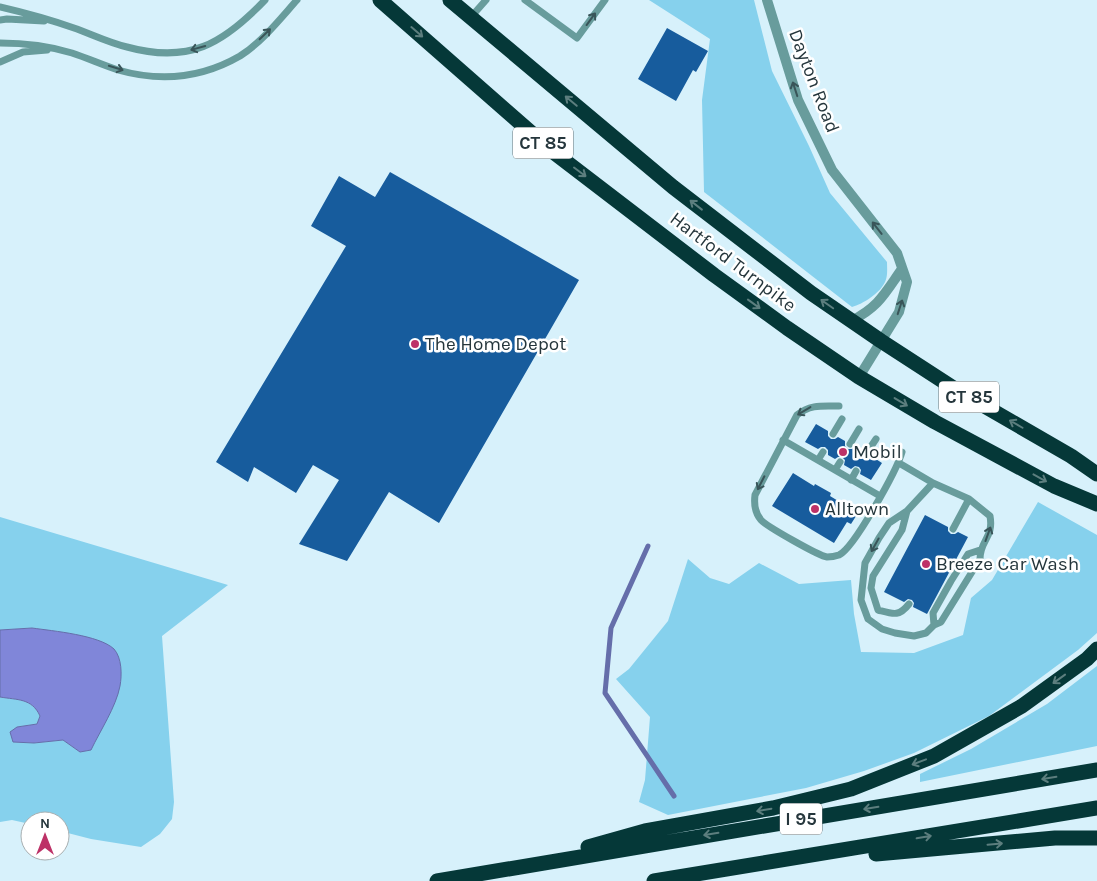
<svg xmlns="http://www.w3.org/2000/svg" width="1097" height="881" viewBox="0 0 1097 881" font-family="Karla,sans-serif">
<style>
.green{fill:#86d1ed}
.water{fill:#8086d9;stroke:#656eaa}
.lines{fill:none;stroke-linecap:round;stroke-linejoin:round}
.stream{stroke:#656eaa;stroke-width:5}
.building{fill:#175c9d}
.lane{stroke:#689c9c;stroke-width:7}
.street{stroke:#689c9c;stroke-width:10}
.highway{stroke:#053838;stroke-width:15}
.oneway{stroke:#395559}
.oneway2{stroke:#5c7e7e}
.poi-dot{fill:#bd3167;stroke:#fff;stroke-width:2}
.labels{text-anchor:middle;dominant-baseline:central;stroke-width:5;stroke-linejoin:round;paint-order:stroke}
.shield{fill:#fff;stroke:#667276;stroke-width:1}
.shield-label{font-size:18px;font-weight:bold;fill:#25363c}
.street-label{font-size:19px;fill:#25363c;stroke:#fff}
.poi-label{font-size:19px;fill:#25363c;stroke:#fff;text-anchor:start}
</style>
<rect width="100%" height="100%" fill="#d7f1fb"/>
<path class="green" d="M649 0H754L772 71 809 146 830 193 887 262C887 268 888 276 885 282 880 293 863 304 852 307L704 192 702 100 710 39Z
M1038 502 1097 535V633L1078 650 989 716 914 753 864 771 806 788 668 815 639 802 645 780 650 717 616 679 629 669 668 621 688 559 710 578 729 584 759 563 799 584 851 580 854 614 861 652 914 653 963 635 971 598 992 580Z
M0 517 228 585 162 636 174 802 172 819 160 834 141 847 91 839 60 831V821H30V824L12 820 0 822V697C17 700 32 698 40 716L37 724 17 727 13 742 34 743 63 740 80 752 90 750C105 719 125 693 119 658L60 632 32 628 0 630Z
M1097 666V746L920 782V774L971 749 1047 704Z"/>
<path class="water" d="M32 628C53 631 99 635 114 649 122 658 122 675 120 686 116 707 100 731 91 750L80 752 63 740 34 743 13 742 10 732 17 727 37 724 40 716C32 698 17 700 0 697V630Z"/>
<g class="lines">
<path class="stream" d="M648 546 611 628 605 693 674 796"/>
</g>
<path class="building" d="M667 28 708 51 696 72 693 70 676 101 638 79Z
M390 172 579 280 439 523 389 492 347 561 299 544 339 480 313 465 296 493 254 467 248 482 216 462 346 246 311 226 339 176 375 197Z
M816 424 828 431V436L831 439H835L838 437 845 441V446L848 449H852L855 447 862 451 861 456 863 459H868L871 456 882 463 871 480 860 474 861 470 859 467 855 466 851 469 844 465 845 460 842 457H838L835 459 828 455V450L825 447H821L818 449 805 442Z
M793 473 814 486 815 484 831 493 830 496 858 513 851 524 847 522 834 543 772 506Z
M925 515 948 527V531L951 534H955L958 532 968 537 927 614 913 607 914 603 912 600 908 599 904 602 884 592Z"/>
<g class="lines">
<path class="lane" d="M525 0 577 38 605 0
M0 7C26 13 51 20 77 29 93 35 110 43 127 47 189 64 223 44 265 0
M471 17 486 0
M0 20 7 19 44 21
M0 43C24 43 49 46 72 53 87 58 103 65 118 70 160 82 202 78 240 56 262 42 280 19 297 0
M0 62 23 52 47 50
M839 406C823 406 810 404 797 415L755 495C754 503 755 513 761 520 766 526 819 556 827 557 830 557 836 556 839 555 854 548 897 470 902 452
M833 434 842 419
M783 440 880 496
M850 444 859 429
M866 454 876 439
M818 460 823 452
M899 463 933 483 969 499 990 516C994 538 980 540 980 559L941 622 934 625 926 633 914 636 895 633 882 629 868 619 861 600 865 563 879 538 889 523 907 511 933 483
M835 470 840 462
M851 480 856 471
M907 511 902 530 873 576 871 588 878 610C893 614 899 617 909 604
M953 529 969 499
M934 625 933 613 951 581 968 554 980 550"/>
<path class="street" d="M767 0 798 100 832 170 897 253 907 282 899 312 859 377
M851 321C879 307 885 293 902 269"/>
<path class="highway" d="M380 0 552 151 714 275 787 328 859 377 935 422 1054 486 1097 504
M450 0 673 187 811 293 881 341 955 389 1071 456 1097 474
M588 847 645 831 773 808 851 789 934 756 1022 706 1087 659 1097 649
M876 854 1055 838H1097
M437 881 1097 770
M654 881 1097 808"/>
</g>
<defs><path id="oneway-shaft" d="M-6 0H5M1.5-3L5.5 0L1.5 3" fill="none" stroke-width="1.6" stroke-linecap="round" stroke-linejoin="round" transform="scale(1.25)"/></defs>
<g class="oneway">
<use href="#oneway-shaft" transform="translate(591 19) rotate(-54)"/>
<use href="#oneway-shaft" transform="translate(265 34) rotate(-44)"/>
<use href="#oneway-shaft" transform="translate(198 48) rotate(165)"/>
<use href="#oneway-shaft" transform="translate(116 68) rotate(17)"/>
<use href="#oneway-shaft" transform="translate(795 89) rotate(-108)"/>
<use href="#oneway-shaft" transform="translate(877 228) rotate(-128)"/>
<use href="#oneway-shaft" transform="translate(900 307) rotate(-72)"/>
<use href="#oneway-shaft" transform="translate(804 411) rotate(149)"/>
<use href="#oneway-shaft" transform="translate(761 483) rotate(117)"/>
<use href="#oneway-shaft" transform="translate(988 534) rotate(-70)"/>
<use href="#oneway-shaft" transform="translate(875 545) rotate(119)"/>
</g>
<g class="oneway2">
<use href="#oneway-shaft" transform="translate(417 32) rotate(41)"/>
<use href="#oneway-shaft" transform="translate(571 101) rotate(-140)"/>
<use href="#oneway-shaft" transform="translate(580 172) rotate(37)"/>
<use href="#oneway-shaft" transform="translate(696 205) rotate(-142)"/>
<use href="#oneway-shaft" transform="translate(754 304) rotate(36)"/>
<use href="#oneway-shaft" transform="translate(827 304) rotate(-145)"/>
<use href="#oneway-shaft" transform="translate(901 402) rotate(31)"/>
<use href="#oneway-shaft" transform="translate(1016 424) rotate(-150)"/>
<use href="#oneway-shaft" transform="translate(1040 478) rotate(29)"/>
<use href="#oneway-shaft" transform="translate(1059 679) rotate(144)"/>
<use href="#oneway-shaft" transform="translate(919 762) rotate(159)"/>
<use href="#oneway-shaft" transform="translate(1049 778) rotate(171)"/>
<use href="#oneway-shaft" transform="translate(871 808) rotate(171)"/>
<use href="#oneway-shaft" transform="translate(764 810) rotate(170)"/>
<use href="#oneway-shaft" transform="translate(711 834) rotate(171)"/>
<use href="#oneway-shaft" transform="translate(924 837) rotate(-10)"/>
<use href="#oneway-shaft" transform="translate(995 844) rotate(-5)"/>
</g>
<g class="poi-dot">
<circle cx="415" cy="344" r="5"/>
<circle cx="843" cy="452" r="5"/>
<circle cx="815" cy="509" r="5"/>
<circle cx="926" cy="564" r="5"/>
</g>
<g class="labels">
<g class="shield">
<rect x="513" y="127.5" width="60" height="31" rx="4"/>
<rect x="939" y="381.5" width="60" height="31" rx="4"/>
<rect x="780" y="803.5" width="42" height="31" rx="4"/>
</g>
<g class="shield-label">
<text x="543" y="143">CT 85</text>
<text x="969" y="397">CT 85</text>
<text x="801" y="819">I 95</text>
</g>
<g class="street-label">
<text transform="translate(814 81) rotate(69)">Dayton Road</text>
<text transform="translate(733 262) rotate(37)">Hartford Turnpike</text>
</g>
<g class="poi-label">
<text x="425" y="344">The Home Depot</text>
<text x="853" y="452">Mobil</text>
<text x="825" y="509">Alltown</text>
<text x="936" y="564">Breeze Car Wash</text>
</g>
</g>
<g transform="translate(45 836)"><circle r="24" fill="#ffffff" stroke="#a8afb1"/>
<path d="M0-4L9 19L0 12L-9 19Z" fill="#bd3167"/>
<text y="-8" font-size="14" font-weight="bold" text-anchor="middle" fill="#25363c">N</text>
</g>
</svg>
